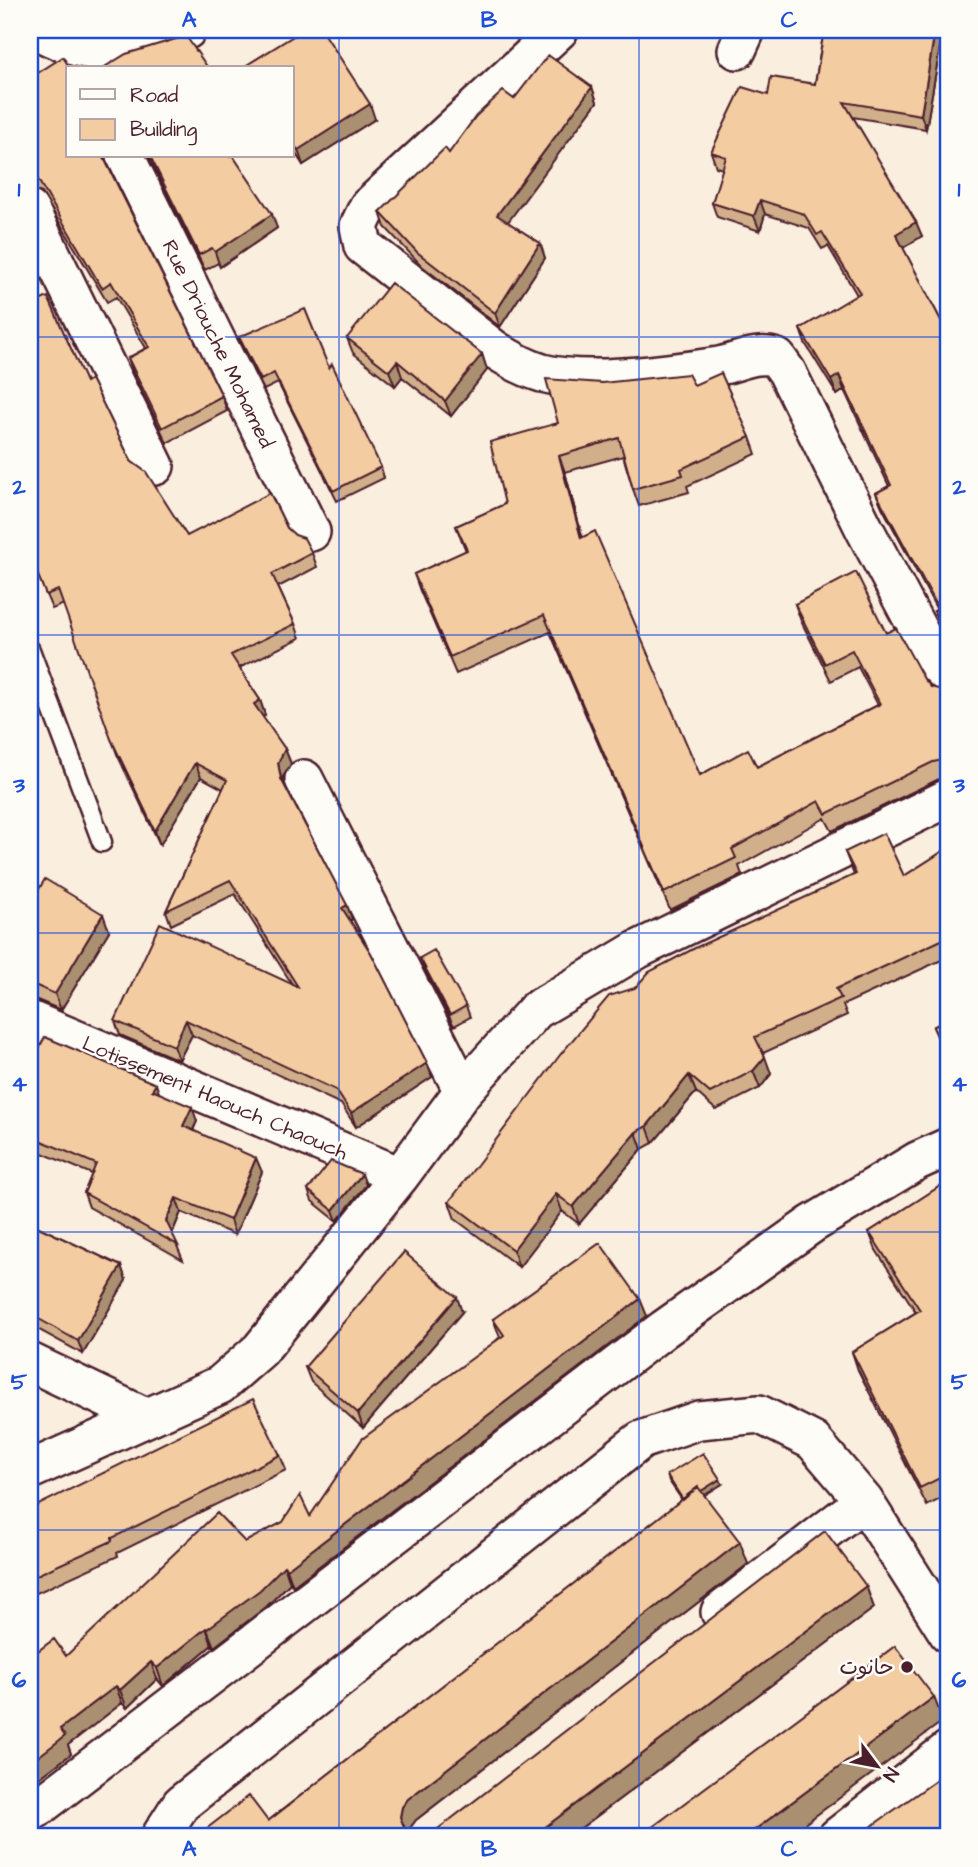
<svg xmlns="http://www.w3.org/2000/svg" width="978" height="1867" viewBox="0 0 978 1867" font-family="'Architects Daughter','Playpen Sans Arabic',sans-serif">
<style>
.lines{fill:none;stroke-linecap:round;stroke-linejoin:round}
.lane-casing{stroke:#4a1f2b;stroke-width:23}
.street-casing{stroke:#4a1f2b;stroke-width:42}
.lane{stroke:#fdfcf7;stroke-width:18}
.street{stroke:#fdfcf7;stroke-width:37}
.wall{fill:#d1af8b;stroke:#4a1f2b;stroke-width:2}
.shaded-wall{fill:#aa8f71;stroke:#4a1f2b;stroke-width:2}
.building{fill:#f3cca2;stroke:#4a1f2b;stroke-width:2}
.grid{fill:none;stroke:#1d4ed8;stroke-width:2;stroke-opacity:0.55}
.poi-dot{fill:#4a1f2b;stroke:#fdfcf7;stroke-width:2.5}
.labels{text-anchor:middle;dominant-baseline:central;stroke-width:5;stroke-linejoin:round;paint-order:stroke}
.street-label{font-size:21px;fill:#4a1f2b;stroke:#fdfcf7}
.poi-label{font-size:21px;fill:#4a1f2b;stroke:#fdfcf7;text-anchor:end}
.neatline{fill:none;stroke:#1d4ed8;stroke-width:2.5}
.grid-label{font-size:23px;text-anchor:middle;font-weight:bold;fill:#1d4ed8}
</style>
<rect width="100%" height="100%" fill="#faeede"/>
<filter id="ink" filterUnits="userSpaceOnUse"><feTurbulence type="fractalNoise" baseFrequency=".0143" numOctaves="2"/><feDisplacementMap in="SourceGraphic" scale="14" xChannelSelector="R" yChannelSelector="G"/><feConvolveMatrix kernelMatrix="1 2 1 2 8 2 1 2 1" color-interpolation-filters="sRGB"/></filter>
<g filter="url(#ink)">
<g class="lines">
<g class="lane-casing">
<path id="lane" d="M30 650 102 842"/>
</g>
<g class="street-casing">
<path id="street" d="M559 30 368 207 359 226 363 246 494 349C509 359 525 368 542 373 587 385 673 373 719 366 739 362 757 351 777 358L787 372 865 530 948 686
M42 33C103 64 126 50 187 30
M737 50 746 30
M125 156 311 532
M30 210 155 466
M304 779 463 1091
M30 1020 400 1176
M30 1362 145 1417
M30 1470 220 1385 260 1350 400 1176 463 1091 536 1010 637 950 948 798
M720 1612 864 1501
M30 1811 35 1810 664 1329 812 1224 917 1161 948 1147
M160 1837 181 1804 641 1440 699 1420 759 1414 813 1441 864 1501 948 1633
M837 1837 948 1750"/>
</g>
<use href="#lane" class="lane"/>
<use href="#street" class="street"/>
</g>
<path class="wall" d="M824 30H943L926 129 853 117 922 236 903 248 948 334V361H947L948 363V642L940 626 934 611 937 610 882 507 876 493 889 486 844 390 837 395 805 343 800 329 857 295 828 246 822 249 809 228 765 214 760 231 717 217 712 203 723 169 716 167 711 152 768 95 815 84Z
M292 68 375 119 303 165 292 148Z
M30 78 104 156 222 396 227 411 167 443 133 373 128 358 146 348 116 297 107 302 42 193 30 189Z
M592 87 597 102 507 222 540 243 545 258 500 327 422 266 385 227 380 212 514 99Z
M148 156H233L277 228 220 267 218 263 205 270Z
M30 305 86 382 131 461 187 536 287 528 312 553 317 567 278 587 295 624 300 638 239 668 260 700 265 715 262 717 285 749 291 764 283 777 285 787 352 919 350 921 432 1077 356 1127 341 1104 192 1035 179 1060 120 1035 115 1021 292 984 235 894 171 925 166 911 223 789 201 777 160 845 117 754 64 604 52 609 30 556Z
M239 337 329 368 381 467 384 478 337 501 278 383 264 390 243 348Z
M347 338 482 354 487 370 451 416 402 377 395 386 353 353Z
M602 383 694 385 750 437 756 454 687 486 689 492 639 506 633 489 623 456 565 472 582 537 700 775 757 767 878 705 858 667 831 681 801 621 795 604 886 633 924 679 948 702V777L939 779 832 831 825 818 739 866 742 875 670 910 550 632 456 674 420 591 414 574 466 551 456 526 505 504 558 423Z
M948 848V957L843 1005 847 1015 763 1053 771 1074 760 1088 716 1110 696 1092 653 1143 642 1149 579 1224 562 1211 519 1267 455 1219 449 1202 635 988 854 875 845 852 904 876Z
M30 904 109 931 61 1010 37 1000 30 996Z
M420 958 466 1006 470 1017 454 1026 424 968Z
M948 1019V1061L933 1027Z
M30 1064 159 1093 197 1121 193 1131 262 1172 235 1235 181 1212 172 1234 183 1260 89 1207 84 1193 92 1174 40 1152 30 1171Z
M948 1181V1495L927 1506 858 1370 852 1352 916 1312 876 1250 869 1232Z
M366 1185 337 1221 312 1201 308 1190Z
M30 1223 121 1266 126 1280 83 1354 30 1325Z
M462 1312 363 1428 311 1382 305 1367Z
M647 1316 293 1586 290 1583 266 1607 214 1647 212 1645 163 1686 157 1679 127 1708 122 1703 68 1745 71 1754 34 1782 30 1777V1657L66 1656 245 1542 310 1516 500 1337 493 1319Z
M280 1455 286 1470 117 1553 118 1556 30 1596V1509Z
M667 1475 722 1484 704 1495 748 1564 416 1820 410 1828 409 1832 414 1835 423 1836 434 1832 866 1586 874 1608 569 1837H198L268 1821 682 1500 669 1481Z"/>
<path class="shaded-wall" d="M935 30H943L926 129 921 115Z
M592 87 597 102 502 230 497 215Z
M370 104 375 119 303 165 298 150Z
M760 200 765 214 760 231 754 216Z
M272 214 277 228 220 267 215 252Z
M916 222 922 236 901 249 896 234Z
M540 243 545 258 500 327 495 313Z
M482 354 487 370 451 416 445 401Z
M397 361 402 377 395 386 389 371Z
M839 375 844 390 837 395 831 380Z
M559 456 565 472 587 555 581 538Z
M260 700 265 715 259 719 254 704Z
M285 749 291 764 283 777 286 793 281 779 278 763Z
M195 763 201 777 160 845 155 831Z
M347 905 352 919 347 922 342 908Z
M103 914 109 931 61 1010 55 994Z
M186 1020 192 1035 179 1060 174 1046Z
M765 1057 771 1074 760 1088 753 1071Z
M427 1063 432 1077 356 1127 351 1113Z
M689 1075 696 1092 653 1143 647 1126Z
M156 1084 161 1098 152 1090Z
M192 1107 197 1121 188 1141 183 1126Z
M636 1132 642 1149 579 1224 573 1207Z
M35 1138 40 1152 30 1171V1147Z
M256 1158 262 1172 235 1235 230 1220Z
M362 1174 366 1185 337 1221 333 1210Z
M556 1194 562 1211 519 1267 513 1250Z
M176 1198 181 1212 171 1236 166 1221Z
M121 1266 126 1280 83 1354 78 1341Z
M457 1297 462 1312 363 1428 358 1413Z
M640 1299 647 1316 293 1586 287 1569Z
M720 1479 722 1484 686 1507 684 1502Z
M740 1542 748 1564 416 1820 410 1828 408 1837 400 1817 402 1807 408 1799Z
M284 1566 290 1583 266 1607 214 1647 207 1629Z
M866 1586 874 1608 569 1837H532Z
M206 1628 212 1645 163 1686 157 1668Z
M151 1662 157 1679 127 1708 120 1690Z
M116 1686 122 1703 68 1745 71 1754 34 1782 30 1771V1763L60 1729Z
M934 1697 943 1721 787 1837H745Z"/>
<path class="building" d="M303 30H322L370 104 298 150 292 142V68H242Z
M824 30H935L921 115 844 102 916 222 896 234 948 334V343L941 347 948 363V637L934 611 939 609 876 493 891 485 839 375 831 380 800 329 860 293 822 232 817 235 804 214 760 200 754 216 712 203 726 157 711 152 742 87 768 95 771 77 815 84Z
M186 36 208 68H103L126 54Z
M548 55 592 87 497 215 540 243 495 313 417 252 380 212 445 148 449 153 476 116 503 91 514 99Z
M63 57 70 68H68V156H103L222 396 162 428 128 358 149 347 111 282 102 288 37 178 30 176V78Z
M150 156H233L272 214 215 252 212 248 199 255Z
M391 283 482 354 445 401 397 361 389 371 347 338Z
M48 297 86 382 91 379 131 461 146 472 187 536 270 493 287 528 295 535 304 538 312 553 272 574 295 624 231 655 260 700 254 704 285 749 278 763 281 779 347 905 342 908 371 953 427 1063 351 1113 336 1090 186 1020 174 1046 115 1021 160 923 298 987 230 880 166 911 227 780 195 763 155 831 111 739 58 590 46 595 30 555V305Z
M305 309 329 368 332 364 381 467 333 491 274 373 261 380 239 337Z
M721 373 750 437 681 469 683 475 633 489 619 438 559 456 581 538 595 531 700 775 748 749 757 767 880 704 852 650 825 664 795 604 856 572 886 633 896 628 924 679 931 687 942 690 948 702V762L943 760 933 762 826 814 819 801 732 849 736 858 664 893 544 615 450 657 414 574 467 550 456 526 505 504 490 442 558 423 546 379 602 383 688 374 694 385Z
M884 833 904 876 948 848V937L836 989 841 998 755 1037 765 1057 753 1071 710 1093 689 1075 647 1126 636 1132 573 1207 556 1194 513 1250 449 1202 560 1055 609 996 635 988 649 972 697 947 856 874 845 852Z
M45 879 103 914 55 994 30 983V904Z
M434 950 466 1006 450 1015 420 958Z
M948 1019V1058L933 1027Z
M45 1037 156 1084 152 1090 192 1107 183 1126 256 1158 230 1220 176 1198 166 1221 178 1245 84 1193 96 1164 35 1138 30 1147V1064Z
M331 1161 362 1174 333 1210 308 1190Z
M948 1181V1474L920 1488 852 1352 920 1310 869 1232Z
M30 1223 121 1266 78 1341 30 1314Z
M600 1243 640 1299 287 1569 284 1566 260 1590 207 1629 206 1628 157 1668 151 1662 120 1690 116 1686 60 1729 65 1736 30 1763V1657L54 1639 66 1656 217 1513 245 1542 283 1522 300 1495 310 1516 362 1439 504 1335 493 1319Z
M404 1252 457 1297 358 1413 305 1367Z
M253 1399 280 1455 112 1538V1541L30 1578V1509Z
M703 1453 720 1479 701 1491 698 1487 683 1500 667 1475Z
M698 1487 740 1542 408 1799 402 1807 400 1817 405 1829 414 1835 423 1836 434 1832 825 1531 866 1586 532 1837H198L197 1836 249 1796 268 1821Z
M895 1646 934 1697 745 1837H639Z
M948 1772V1837H859L876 1823Z"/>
</g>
<path class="grid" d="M339 30V1837M639 30V1837M30 337H948M30 635H948M30 933H948M30 1232H948M30 1530H948"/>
<circle class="poi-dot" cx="907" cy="1667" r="7"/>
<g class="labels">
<g class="street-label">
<text transform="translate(218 344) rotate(64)">Rue Driouche Mohamed</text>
<text transform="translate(215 1098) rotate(23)">Lotissement Haouch Chaouch</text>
</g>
<g class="poi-label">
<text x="893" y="1667">حانوت</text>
</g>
</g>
<rect width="978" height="1867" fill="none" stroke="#fdfcf7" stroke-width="77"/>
<rect x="66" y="66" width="228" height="91" fill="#fdfcf7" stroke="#b5a4a5" stroke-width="2"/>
<rect x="80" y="89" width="35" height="10" fill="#fdfcf7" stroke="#b5a4a5" stroke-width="2"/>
<text x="130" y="102" font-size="21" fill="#4a1f2b">Road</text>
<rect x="80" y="119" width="35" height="21" fill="#f3cca2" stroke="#b5a4a5" stroke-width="2"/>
<text x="130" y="136" font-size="21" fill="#4a1f2b">Building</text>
<g transform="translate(877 1766) rotate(122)" stroke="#fdfcf7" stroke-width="5" paint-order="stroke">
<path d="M0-5L12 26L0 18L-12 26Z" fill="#4a1f2b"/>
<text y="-10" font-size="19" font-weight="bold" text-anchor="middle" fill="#4a1f2b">N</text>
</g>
<rect x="38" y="38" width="902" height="1790" class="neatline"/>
<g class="grid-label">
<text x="189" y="27">A</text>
<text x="489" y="27">B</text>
<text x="789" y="27">C</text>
<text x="19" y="196">1</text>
<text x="959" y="196">1</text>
<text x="19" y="494">2</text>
<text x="959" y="494">2</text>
<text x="19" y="792">3</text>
<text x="959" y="792">3</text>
<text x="19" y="1091">4</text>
<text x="959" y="1091">4</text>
<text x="19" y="1389">5</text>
<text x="959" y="1389">5</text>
<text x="19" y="1687">6</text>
<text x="959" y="1687">6</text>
<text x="189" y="1856">A</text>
<text x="489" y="1856">B</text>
<text x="789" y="1856">C</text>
</g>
</svg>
